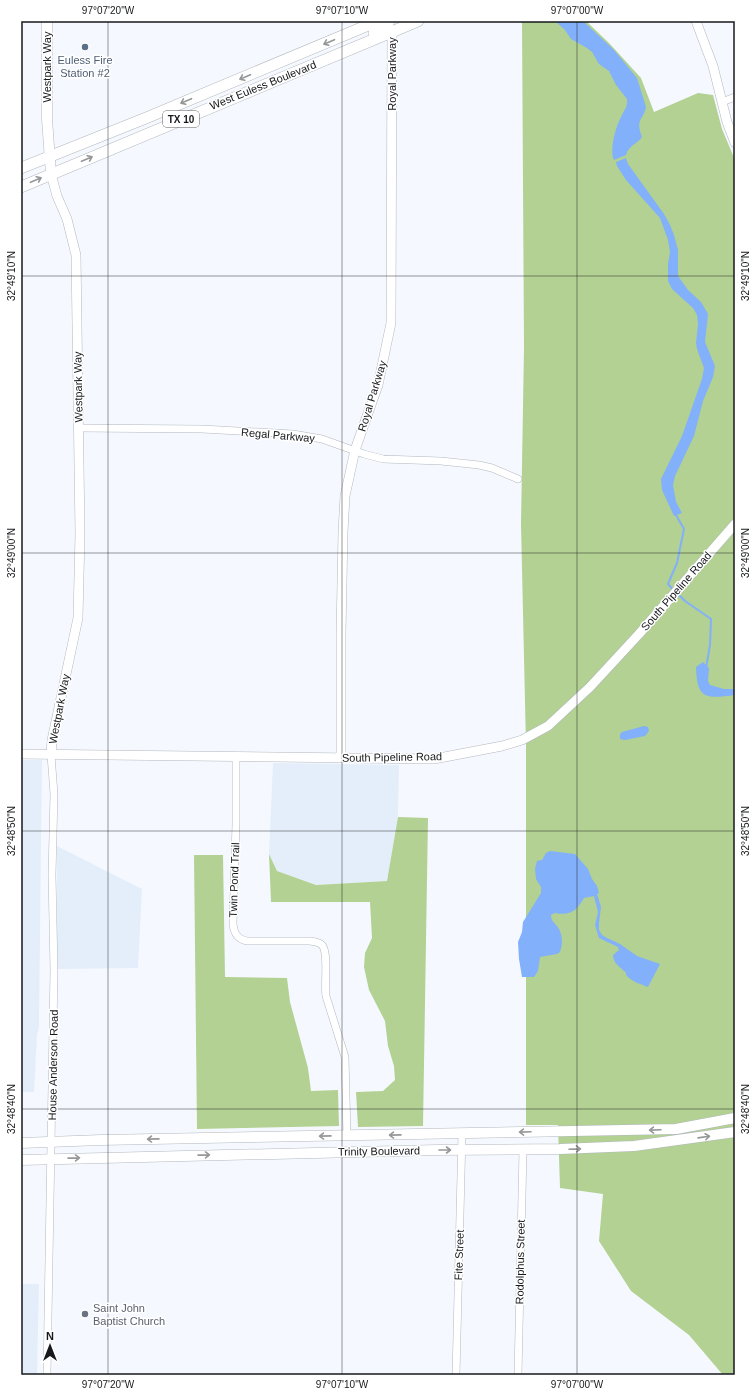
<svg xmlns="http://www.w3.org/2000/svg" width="756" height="1396" viewBox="0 0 756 1396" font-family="Arial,sans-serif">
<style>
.built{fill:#e4eefa}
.green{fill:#b2d192}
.water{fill:#82b0fb}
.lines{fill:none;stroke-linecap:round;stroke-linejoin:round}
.stream{stroke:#82b0fb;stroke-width:2}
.minor-casing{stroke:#b3b8be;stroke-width:8}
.tertiary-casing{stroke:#b3b8be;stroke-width:10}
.secondary-casing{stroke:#b3b8be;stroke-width:11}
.primary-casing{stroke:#b3b8be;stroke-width:12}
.minor{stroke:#fff;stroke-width:7}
.tertiary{stroke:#fff;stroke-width:9}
.secondary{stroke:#fff;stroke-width:10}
.primary{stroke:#fff;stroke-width:11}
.oneway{stroke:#969798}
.ticks{fill:none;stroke:#16181b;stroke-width:1;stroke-opacity:0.45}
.service-dot{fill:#5c6f8a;stroke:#fff;stroke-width:1.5}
.worship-dot{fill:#6b7280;stroke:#fff;stroke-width:1.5}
.labels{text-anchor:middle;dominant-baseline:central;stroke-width:3;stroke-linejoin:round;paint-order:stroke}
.shield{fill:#fff;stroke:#5c5d5f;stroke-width:1}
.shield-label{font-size:10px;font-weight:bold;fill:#16181b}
.service-label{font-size:11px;fill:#4e5e75;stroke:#fff}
.street-label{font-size:11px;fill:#16181b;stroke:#fff}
.worship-label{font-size:11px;fill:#5b616d;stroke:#fff;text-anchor:start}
.neatline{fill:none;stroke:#16181b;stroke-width:1.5}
.ticks-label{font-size:10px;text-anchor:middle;fill:#16181b}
</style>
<rect width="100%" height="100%" fill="#f5f9ff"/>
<path class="built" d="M21 760H42L39 1027 37 1035 34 1092H21Z
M273 763 399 765 398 817 387 881 316 885 277 871 269 854Z
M57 846 142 889 138 968 57 969Z
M21 1284H39L37 1375H21Z"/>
<path class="green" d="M522 21H586L609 43 641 78 654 112 698 93 713 95 722 129 735 160V1375H723L689 1335 631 1291 599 1241 603 1194 560 1188 558 1125H526V746L521 524 524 347Z
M398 817 428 818 423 1126 358 1127 356 1092 383 1091 395 1080 394 1066 388 1046 385 1021 369 990 364 967 365 953 372 938 370 902H271L269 854 277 871 316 885 387 881Z
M194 855H223L225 977 287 978 290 1002 308 1068 311 1091 338 1090 339 1126 197 1129Z"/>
<path class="water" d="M555 21H583L614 50 637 78 646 107C643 121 635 119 642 137 637 144 628 146 626 155L614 160C609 150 616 126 621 117 624 110 628 107 627 99L616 85 609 71 599 64 592 52 587 48 571 39 565 30Z
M626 158 628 164 664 214 670 225 674 235 678 250V276L688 290 701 302 708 314 705 342 715 366 713 377 703 401 694 436 675 476 673 485 676 502 682 513 674 516 662 490 661 479 682 436 702 379 704 368 697 349 696 343 698 324 697 315 693 308 672 289 668 281V264L670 252 668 240 660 218 626 180 617 166 616 162Z
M703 662 709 668 708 681 710 685 724 689H735V695C705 699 697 699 696 667Z
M644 726 648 727 649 731 645 736 625 740 620 739V734L622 732Z
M550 851 575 854 588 869 592 879 597 886 599 893 597 894 601 907 599 923V930L602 935 607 938 620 944 637 956 660 964 648 987C641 984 632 982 627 976 624 972 628 974 624 971 619 966 613 963 613 955L619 950 618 947 599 938 595 925 598 912 594 896 584 898C576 911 571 916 555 913L551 915C551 921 554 922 557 926 563 934 563 943 560 952L557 954 540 957 538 971 534 977H522L519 959 518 942 522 932 523 922 541 893V887L536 879 535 869 537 861 542 860 546 853Z"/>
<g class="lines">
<path class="stream" d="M674 591 668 584 677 563 684 529 675 513
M678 594 685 601 711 619 710 645 706 668"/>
<g class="minor-casing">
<path id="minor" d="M722 102 735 97
M79 428 202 429 293 434 322 439 364 454 383 459 441 461 479 465 492 468 518 479
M236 757V824L233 924C234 933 237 939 247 941H310C315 942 319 942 322 945 329 953 324 984 326 996L345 1057 347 1136
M47 1375 54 970 52 875 54 794 51 755
M456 1375 462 1134
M518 1375 523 1150"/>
</g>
<g class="tertiary-casing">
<path id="tertiary" d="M696 21 713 66 727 122 735 143
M51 174 57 196 67 219 76 255 80 534 78 618 52 740 51 755
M21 754 434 759 502 746 522 740 548 726 590 687 639 634 735 524
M341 758V633L343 532 345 496 355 450 378 385 391 323 392 32"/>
</g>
<g class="secondary-casing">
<path id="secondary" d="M47 21V119L51 174
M21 1143 101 1140 676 1129 735 1118
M21 1160 437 1150 560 1149 634 1146 735 1132"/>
</g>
<g class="primary-casing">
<path id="primary" d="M374 33 386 27 389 21
M21 168 146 118 378 21
M21 187 418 21"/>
</g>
<use href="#minor" class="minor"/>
<use href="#tertiary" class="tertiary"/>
<use href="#secondary" class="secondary"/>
<use href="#primary" class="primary"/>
</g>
<defs><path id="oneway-shaft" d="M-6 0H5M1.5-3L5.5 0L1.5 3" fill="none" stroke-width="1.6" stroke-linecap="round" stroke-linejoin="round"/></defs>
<g class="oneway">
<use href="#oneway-shaft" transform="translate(329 42) rotate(157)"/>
<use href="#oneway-shaft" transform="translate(245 77) rotate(157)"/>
<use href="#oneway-shaft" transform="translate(186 101) rotate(157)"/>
<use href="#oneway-shaft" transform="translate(87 159) rotate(-23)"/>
<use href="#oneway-shaft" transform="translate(36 180) rotate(-23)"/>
<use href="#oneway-shaft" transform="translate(655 1130) rotate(178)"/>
<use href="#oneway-shaft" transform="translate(525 1132) rotate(178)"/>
<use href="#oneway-shaft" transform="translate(395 1135) rotate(179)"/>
<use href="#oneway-shaft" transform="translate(325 1136) rotate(179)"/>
<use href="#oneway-shaft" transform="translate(704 1137) rotate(-8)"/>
<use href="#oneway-shaft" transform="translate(153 1139) rotate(179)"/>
<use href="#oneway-shaft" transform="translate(575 1149) rotate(-2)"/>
<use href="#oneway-shaft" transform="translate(445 1150)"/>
<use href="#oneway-shaft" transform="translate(204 1155) rotate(-1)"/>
<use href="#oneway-shaft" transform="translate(74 1158) rotate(-1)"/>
</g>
<path class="ticks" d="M108 21V1375M342 21V1375M577 21V1375M21 276H735M21 553H735M21 831H735M21 1109H735"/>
<circle class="service-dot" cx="85" cy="47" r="4"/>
<circle class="worship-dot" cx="85" cy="1314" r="4"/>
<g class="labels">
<rect class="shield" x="163" y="111" width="36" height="16" rx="3"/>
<g class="shield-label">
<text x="181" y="119">TX 10</text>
</g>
<g class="service-label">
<text x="85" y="60">Euless Fire<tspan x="85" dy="13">Station #2</tspan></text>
</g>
<g class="street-label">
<text transform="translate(47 67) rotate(-90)">Westpark Way</text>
<text transform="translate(392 74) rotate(-90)">Royal Parkway</text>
<text transform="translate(263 85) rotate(-22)">West Euless Boulevard</text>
<text transform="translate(78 387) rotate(-91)">Westpark Way</text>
<text transform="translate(372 396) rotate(-73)">Royal Parkway</text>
<text transform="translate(278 435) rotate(5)">Regal Parkway</text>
<text transform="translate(676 591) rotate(-49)">South Pipeline Road</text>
<text transform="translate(59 709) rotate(-79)">Westpark Way</text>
<text transform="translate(392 757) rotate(-1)">South Pipeline Road</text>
<text transform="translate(234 880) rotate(-88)">Twin Pond Trail</text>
<text transform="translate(53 1065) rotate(-89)">House Anderson Road</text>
<text transform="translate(379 1151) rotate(-1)">Trinity Boulevard</text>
<text transform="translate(459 1255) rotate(-88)">Fite Street</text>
<text transform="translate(520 1262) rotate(-89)">Rodolphus Street</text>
</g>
<g class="worship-label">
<text x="93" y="1308">Saint John<tspan x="93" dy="13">Baptist Church</tspan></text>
</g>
</g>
<rect width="756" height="1396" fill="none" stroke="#ffffff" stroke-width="44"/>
<g transform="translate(50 1346)" stroke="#ffffff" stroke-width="3" paint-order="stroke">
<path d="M0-3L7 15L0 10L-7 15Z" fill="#16181b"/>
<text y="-6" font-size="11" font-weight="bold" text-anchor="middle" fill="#16181b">N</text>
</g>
<rect x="22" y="22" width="712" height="1352" class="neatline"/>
<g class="ticks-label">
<text x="108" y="14">97°07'20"W</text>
<text x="342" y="14">97°07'10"W</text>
<text x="577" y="14">97°07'00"W</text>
<text transform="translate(11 276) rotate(-90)" y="4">32°49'10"N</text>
<text transform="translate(745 276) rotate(-90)" y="4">32°49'10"N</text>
<text transform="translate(11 553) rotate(-90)" y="4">32°49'00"N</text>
<text transform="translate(745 553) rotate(-90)" y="4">32°49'00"N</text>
<text transform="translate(11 831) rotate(-90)" y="4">32°48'50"N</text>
<text transform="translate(745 831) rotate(-90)" y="4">32°48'50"N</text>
<text transform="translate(11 1109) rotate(-90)" y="4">32°48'40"N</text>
<text transform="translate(745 1109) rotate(-90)" y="4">32°48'40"N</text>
<text x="108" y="1388">97°07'20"W</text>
<text x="342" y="1388">97°07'10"W</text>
<text x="577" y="1388">97°07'00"W</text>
</g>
</svg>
